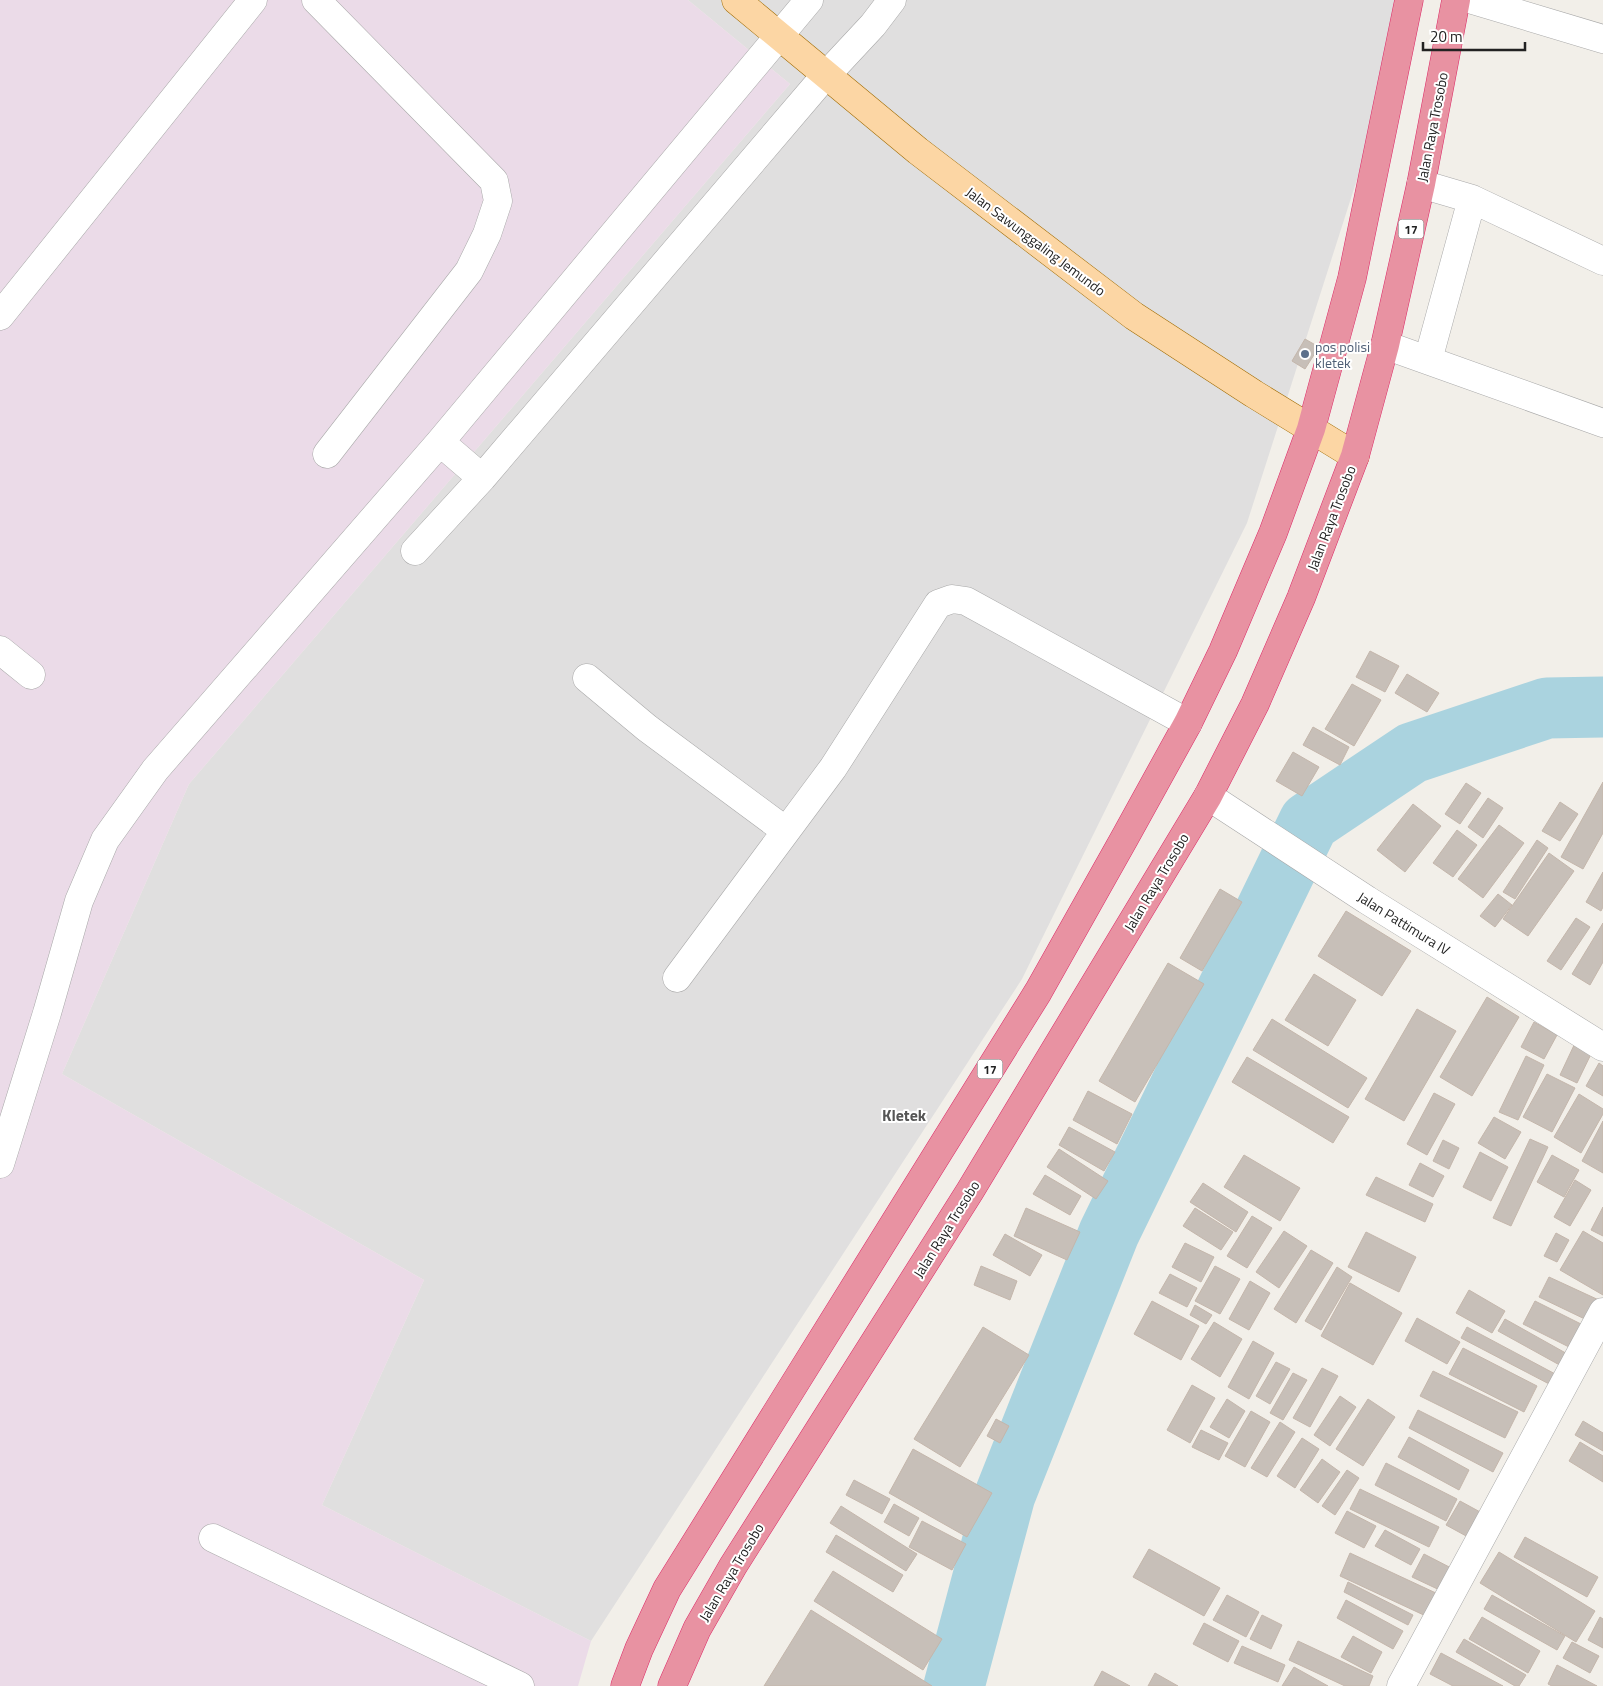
<svg xmlns="http://www.w3.org/2000/svg" width="1603" height="1686" viewBox="0 0 1603 1686" font-family="'Titillium Web',sans-serif">
<style>
.residential{fill:#e0dfdf}
.industrial{fill:#ebdbe8}
.lines{fill:none;stroke-linecap:round;stroke-linejoin:round}
.river{stroke:#aad3df;stroke-width:61}
.building{fill:#c7bfb8;stroke:#c4b6ab}
.minor-casing{stroke:#a9a9a9;stroke-width:29}
.major-casing{stroke:#a06b00;stroke-width:29}
.highway-casing{stroke:#dc2a67;stroke-width:29}
.minor{stroke:#fff;stroke-width:28}
.major{stroke:#fcd6a4;stroke-width:28}
.highway{stroke:#e892a2;stroke-width:28}
.service-dot{fill:#5c6f8a;stroke:#fff;stroke-width:2}
.labels{text-anchor:middle;dominant-baseline:central;stroke-width:4;stroke-linejoin:round;paint-order:stroke}
.shield{fill:#fff;stroke:#646464;stroke-width:1}
.shield-label{font-size:12px;font-weight:bold;fill:#222}
.street-label{font-size:14px;fill:#222;stroke:#fff}
.service-label{font-size:14px;fill:#4e5e75;stroke:#fff;text-anchor:start}
.quarter-label{font-size:16px;font-weight:bold;fill:#555;stroke:#fff}
</style>
<rect width="100%" height="100%" fill="#f2efe9"/>
<path class="residential" d="M688 0H1405L1392 70 1247 523 1022 979 591 1641 322 1505 424 1280 62 1074 189 784 790 84Z"/>
<path class="industrial" d="M0 0H688L790 84 189 784 62 1074 424 1280 322 1505 591 1641 578 1686H0Z"/>
<g class="lines">
<path class="river" d="M954 1686 1005 1495 1109 1233 1309 822 1412 753 1547 708 1603 707"/>
</g>
<path class="building" d="M1305 339 1319 347 1305 369 1292 361Z
M1370 651 1399 666 1385 692 1356 677Z
M1407 674 1439 693 1427 712 1395 693Z
M1352 684 1381 700 1354 746 1325 729Z
M1313 727 1349 747 1340 765 1303 745Z
M1293 752 1319 767 1302 796 1276 781Z
M1603 782V833L1583 869 1561 857Z
M1466 783 1481 793 1460 824 1445 814Z
M1488 798 1503 808 1483 838 1468 827Z
M1560 802 1578 814 1560 841 1542 831Z
M1413 804 1441 826 1405 872 1377 850Z
M1499 825 1524 843 1483 898 1458 879Z
M1457 830 1477 845 1453 877 1433 863Z
M1537 840 1548 848 1515 899 1503 892Z
M1549 853 1574 871 1528 936 1503 919Z
M1603 872V907L1601 911 1586 902Z
M1220 889 1242 902 1202 971 1180 958Z
M1498 894 1512 905 1495 927 1480 916Z
M1346 911 1411 951 1382 996 1318 956Z
M1576 918 1590 927 1561 970 1547 961Z
M1603 923V962L1590 985 1572 974Z
M1168 963 1204 984 1135 1102 1099 1081Z
M1314 974 1356 1000 1328 1046 1285 1020Z
M1487 997 1519 1017 1472 1096 1440 1077Z
M1417 1009 1456 1031 1404 1121 1365 1099Z
M1272 1019 1367 1078 1348 1108 1253 1050Z
M1534 1022 1557 1035 1544 1059 1521 1047Z
M1576 1041 1593 1050 1577 1083 1560 1075Z
M1526 1056 1544 1065 1518 1120 1499 1112Z
M1247 1057 1349 1117 1333 1143 1232 1082Z
M1599 1063 1603 1066V1096L1586 1086Z
M1547 1074 1575 1088 1552 1132 1523 1117Z
M1088 1091 1132 1114 1117 1144 1073 1120Z
M1434 1093 1455 1104 1427 1155 1407 1144Z
M1579 1094 1603 1109V1114L1581 1153 1554 1137Z
M1494 1117 1521 1132 1505 1159 1478 1143Z
M1603 1121V1173L1582 1161Z
M1069 1127 1115 1152 1104 1171 1059 1145Z
M1530 1139 1548 1147 1511 1226 1493 1218Z
M1443 1140 1459 1148 1449 1169 1433 1161Z
M1059 1149 1108 1181 1096 1199 1047 1167Z
M1480 1152 1508 1167 1491 1201 1463 1187Z
M1244 1155 1300 1188 1280 1221 1224 1187Z
M1552 1155 1579 1170 1564 1197 1537 1182Z
M1420 1163 1444 1176 1433 1197 1409 1185Z
M1045 1175 1081 1196 1070 1215 1033 1194Z
M1376 1177 1433 1204 1425 1222 1366 1195Z
M1575 1180 1591 1190 1570 1226 1554 1217Z
M1203 1183 1248 1212 1236 1232 1190 1202Z
M1603 1207V1236L1591 1230Z
M1026 1208 1080 1232 1067 1260 1014 1236Z
M1195 1208 1233 1232 1221 1250 1183 1226Z
M1252 1216 1272 1228 1247 1268 1227 1256Z
M1284 1231 1307 1246 1279 1288 1256 1272Z
M1583 1231 1603 1243V1295L1560 1270Z
M1366 1232 1416 1257 1399 1292 1348 1267Z
M1556 1233 1569 1240 1557 1262 1544 1256Z
M1005 1234 1042 1255 1030 1276 993 1255Z
M1185 1243 1214 1257 1201 1282 1172 1267Z
M1311 1250 1333 1263 1296 1323 1274 1309Z
M981 1266 1017 1281 1010 1300 974 1285Z
M1215 1266 1240 1279 1220 1314 1195 1301Z
M1337 1267 1352 1277 1321 1330 1305 1321Z
M1170 1274 1197 1288 1187 1307 1159 1293Z
M1549 1277 1601 1301 1591 1322 1539 1297Z
M1250 1281 1270 1293 1249 1330 1229 1319Z
M1350 1283 1402 1313 1373 1365 1321 1336Z
M1469 1290 1505 1311 1492 1333 1456 1313Z
M1152 1301 1199 1326 1181 1360 1134 1334Z
M1535 1301 1587 1327 1575 1350 1523 1324Z
M1195 1305 1212 1315 1206 1324 1190 1315Z
M1417 1318 1460 1342 1447 1364 1405 1341Z
M1505 1319 1571 1356 1565 1368 1498 1331Z
M1214 1322 1242 1339 1220 1377 1191 1359Z
M983 1327 1029 1355 960 1467 914 1439Z
M1467 1327 1559 1376 1553 1386 1461 1338Z
M1253 1341 1274 1353 1249 1399 1228 1387Z
M1463 1348 1537 1386 1524 1412 1449 1374Z
M1276 1362 1290 1369 1270 1404 1256 1396Z
M1322 1368 1338 1376 1310 1427 1293 1418Z
M1433 1371 1518 1412 1505 1438 1420 1396Z
M1293 1373 1307 1380 1283 1420 1270 1413Z
M1192 1385 1215 1398 1190 1443 1167 1430Z
M1340 1396 1356 1407 1330 1446 1314 1435Z
M1227 1399 1245 1411 1229 1438 1210 1427Z
M1368 1399 1395 1417 1363 1466 1336 1449Z
M1418 1410 1503 1453 1493 1472 1409 1428Z
M1251 1411 1270 1422 1245 1467 1225 1456Z
M996 1419 1009 1426 1000 1443 987 1436Z
M1583 1421 1603 1433V1451L1575 1435Z
M1280 1422 1295 1432 1267 1477 1251 1468Z
M1201 1430 1228 1443 1219 1460 1192 1447Z
M1409 1437 1469 1470 1459 1490 1398 1457Z
M1302 1438 1319 1449 1295 1488 1277 1476Z
M1580 1442 1603 1456V1482L1569 1461Z
M913 1449 992 1493 967 1537 889 1493Z
M1322 1459 1340 1472 1318 1503 1300 1490Z
M1386 1463 1457 1499 1446 1521 1375 1485Z
M1347 1470 1359 1478 1335 1515 1322 1506Z
M854 1480 890 1499 882 1514 846 1495Z
M1360 1489 1439 1527 1429 1547 1350 1509Z
M1460 1501 1482 1513 1468 1537 1446 1525Z
M894 1504 919 1518 909 1536 884 1522Z
M841 1506 917 1554 906 1571 830 1523Z
M1347 1511 1376 1526 1364 1548 1335 1533Z
M922 1521 966 1544 952 1570 909 1547Z
M1385 1530 1420 1549 1411 1565 1375 1546Z
M836 1535 903 1575 893 1592 826 1552Z
M1525 1537 1598 1577 1587 1597 1514 1557Z
M1149 1549 1220 1588 1204 1616 1133 1577Z
M1499 1552 1595 1611 1576 1642 1480 1583Z
M1350 1553 1438 1594 1428 1617 1340 1576Z
M1424 1554 1457 1571 1446 1593 1412 1577Z
M833 1571 942 1639 923 1670 814 1601Z
M1348 1582 1413 1615 1408 1625 1344 1592Z
M1227 1595 1259 1612 1246 1637 1213 1620Z
M1492 1595 1565 1636 1557 1650 1484 1609Z
M1346 1600 1403 1631 1393 1649 1337 1618Z
M811 1610 932 1686H764Z
M1262 1615 1282 1625 1271 1649 1250 1639Z
M1482 1617 1540 1651 1528 1673 1469 1639Z
M1600 1617 1603 1619V1648L1588 1640Z
M1204 1623 1239 1641 1228 1662 1193 1644Z
M1353 1636 1382 1652 1371 1673 1341 1657Z
M1464 1639 1526 1675 1519 1686H1515L1456 1652Z
M1298 1641 1373 1676 1369 1686H1345L1289 1660Z
M1572 1642 1599 1656 1590 1673 1563 1658Z
M1242 1646 1285 1665 1278 1682 1234 1663Z
M1441 1653 1503 1686H1453L1430 1674Z
M1557 1665 1597 1686H1552L1548 1684Z
M1294 1667 1328 1686H1282Z
M1102 1671 1130 1686H1094Z
M1155 1673 1178 1686H1148Z"/>
<g class="lines">
<g class="minor-casing">
<path id="minor" d="M316 0 494 181 498 201 487 234 469 271 327 454
M1473 0 1603 39
M1421 184 1472 199 1428 360
M1472 199 1603 261
M0 316 253 0
M1385 345 1603 423
M440 442 482 478
M415 551 482 478 818 84 873 25 892 0
M0 650 31 675
M587 678 647 728 786 831
M1208 796 1367 900 1603 1047
M677 978 833 768 938 604 952 599 966 601 1188 723
M0 1164 47 1013 79 901 105 840 155 770 440 442 809 0
M213 1538 520 1686
M1401 1686 1603 1312"/>
</g>
<g class="major-casing">
<path id="major" d="M736 0 918 151 1134 316 1254 394 1355 456"/>
</g>
<g class="highway-casing">
<path id="highway" d="M625 1686 639 1649 667 1589 1038 992 1124 839 1188 723 1223 651 1273 533 1311 429 1352 278 1409 0
M672 1686 697 1629 733 1566 970 1191 1208 796 1255 704 1301 598 1355 456 1385 345 1421 184 1456 0"/>
</g>
<use href="#minor" class="minor"/>
<use href="#major" class="major"/>
<use href="#highway" class="highway"/>
</g>
<circle class="service-dot" cx="1305" cy="354" r="5"/>
<g class="labels">
<g class="shield">
<rect x="1398.5" y="219.5" width="25" height="19" rx="4"/>
<rect x="977.5" y="1059.5" width="25" height="19" rx="4"/>
</g>
<g class="shield-label">
<text x="1411" y="229">17</text>
<text x="990" y="1069">17</text>
</g>
<g class="street-label">
<text transform="translate(1432 127) rotate(-79)">Jalan Raya Trosobo</text>
<text transform="translate(1036 241) rotate(37)">Jalan Sawunggaling Jemundo</text>
<text transform="translate(1331 518) rotate(-69)">Jalan Raya Trosobo</text>
<text transform="translate(1156 882) rotate(-59)">Jalan Raya Trosobo</text>
<text transform="translate(1404 923) rotate(32)">Jalan Pattimura IV</text>
<text transform="translate(946 1229) rotate(-58)">Jalan Raya Trosobo</text>
<text transform="translate(731 1572) rotate(-59)">Jalan Raya Trosobo</text>
</g>
<g class="service-label">
<text x="1315" y="346">pos polisi<tspan x="1315" dy="16">kletek</tspan></text>
</g>
<g class="quarter-label">
<text x="904" y="1115">Kletek</text>
</g>
</g>
<path d="M1423 42v8h102v-8" fill="none" stroke="#222222" stroke-width="2.5"/>
<text x="1430" y="42" font-size="15" fill="#222222" stroke="#ffffff" stroke-width="4" paint-order="stroke">20 m</text>
</svg>
